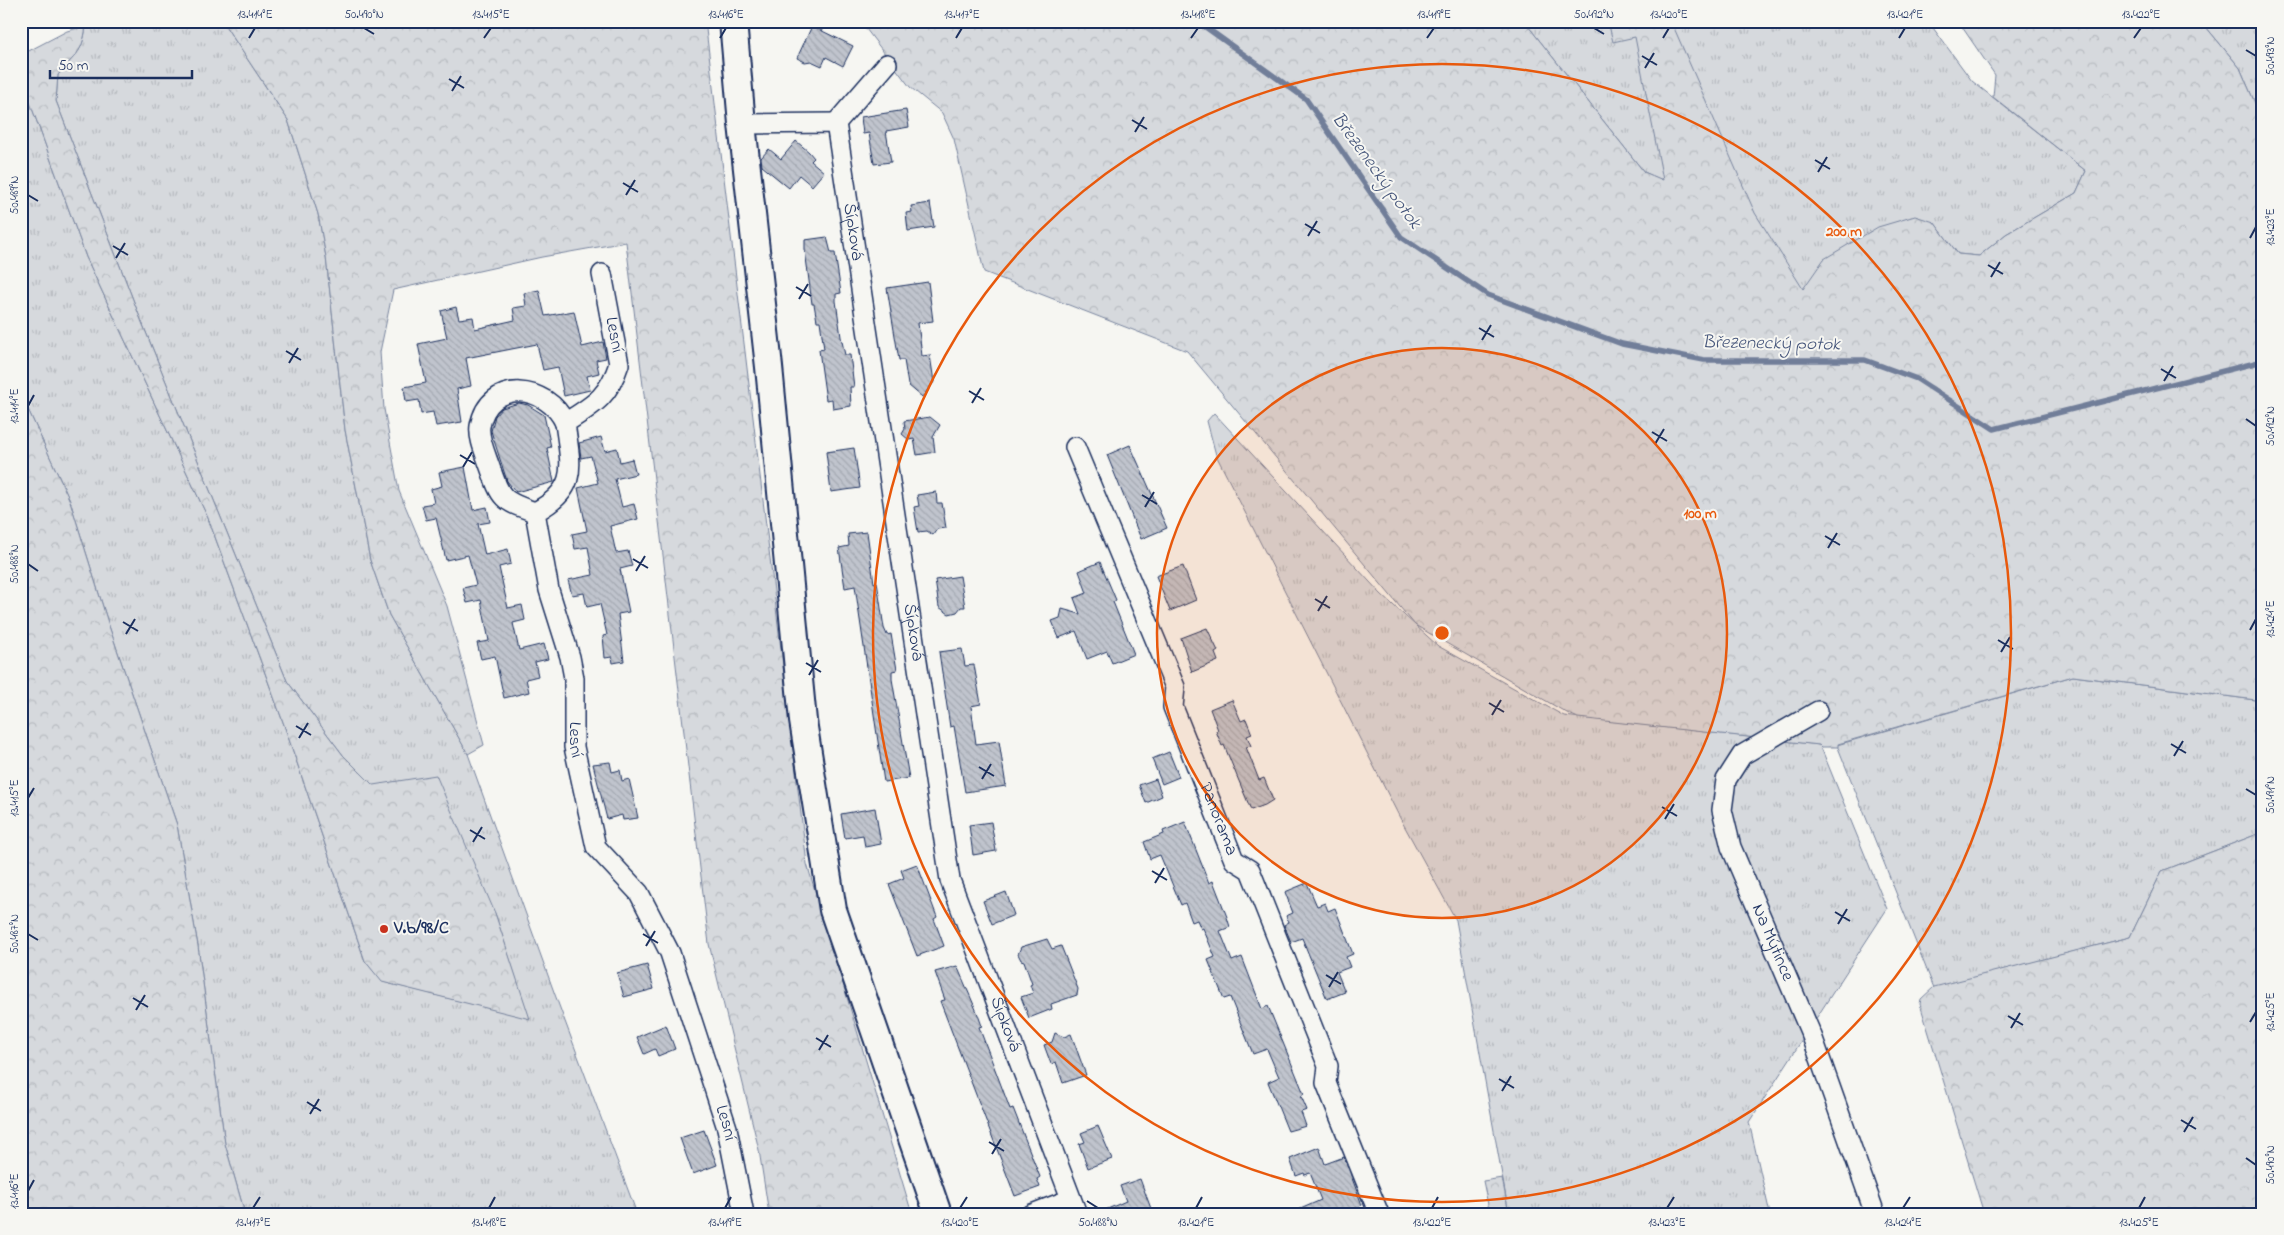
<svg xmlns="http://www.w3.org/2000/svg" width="2284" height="1235" viewBox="0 0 2284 1235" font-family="'Indie Flower',sans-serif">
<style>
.grass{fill:url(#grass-tufts);stroke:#78849e}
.forest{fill:url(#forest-crowns);stroke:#78849e}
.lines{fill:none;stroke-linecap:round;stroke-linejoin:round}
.stream{stroke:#717e99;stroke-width:5.5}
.building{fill:url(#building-back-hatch);stroke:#1b2f5e}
.street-casing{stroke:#1b2f5e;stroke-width:22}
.secondary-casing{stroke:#1b2f5e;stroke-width:30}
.street{stroke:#f6f6f2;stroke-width:19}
.secondary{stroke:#f6f6f2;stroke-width:26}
.ticks{fill:none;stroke:#1b2f5e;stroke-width:2}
.ring{fill:none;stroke:#e8590c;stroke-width:2.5}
.poi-dot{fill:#c8321e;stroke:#f6f6f2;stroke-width:2}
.labels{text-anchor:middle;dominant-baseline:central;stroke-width:4;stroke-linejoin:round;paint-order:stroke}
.street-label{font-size:18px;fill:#1b2f5e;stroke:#f6f6f2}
.poi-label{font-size:18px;font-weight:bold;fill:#1b2f5e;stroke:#f6f6f2;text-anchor:start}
.water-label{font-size:19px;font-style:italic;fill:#46567b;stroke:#f6f6f2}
.centre{fill:#e8590c;stroke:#f6f6f2;stroke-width:2.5}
.ring-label{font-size:15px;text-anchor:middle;font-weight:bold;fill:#e8590c;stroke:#f6f6f2;stroke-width:4;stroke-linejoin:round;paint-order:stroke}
.neatline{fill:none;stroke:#1b2f5e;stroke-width:2}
.ticks-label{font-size:12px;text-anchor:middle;fill:#1b2f5e}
</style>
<defs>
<pattern id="grass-tufts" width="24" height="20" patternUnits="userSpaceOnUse" patternTransform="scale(1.25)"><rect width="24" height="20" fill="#d6d9dd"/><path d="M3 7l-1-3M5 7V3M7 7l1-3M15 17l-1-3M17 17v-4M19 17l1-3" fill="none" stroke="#b7bbc0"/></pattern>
<pattern id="forest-crowns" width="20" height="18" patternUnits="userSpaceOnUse" patternTransform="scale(1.25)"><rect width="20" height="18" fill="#d6d9dd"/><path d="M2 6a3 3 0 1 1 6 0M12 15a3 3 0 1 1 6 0" fill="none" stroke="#b7bbc0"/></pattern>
<pattern id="building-back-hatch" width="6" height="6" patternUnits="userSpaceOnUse" patternTransform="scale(1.25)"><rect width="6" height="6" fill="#c0c4cd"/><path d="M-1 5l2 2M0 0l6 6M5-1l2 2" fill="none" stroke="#a4a9b2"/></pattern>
</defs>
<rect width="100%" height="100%" fill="#f6f6f2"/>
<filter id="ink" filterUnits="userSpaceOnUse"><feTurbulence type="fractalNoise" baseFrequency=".02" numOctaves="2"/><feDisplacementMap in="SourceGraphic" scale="10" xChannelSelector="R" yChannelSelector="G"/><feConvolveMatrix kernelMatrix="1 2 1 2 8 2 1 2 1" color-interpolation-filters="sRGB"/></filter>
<g filter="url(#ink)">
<path class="grass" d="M92 21H222L288 120 318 214 326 257 345 430 370 560 389 615 468 754 554 992 637 1214H245L225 1144 198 946 177 825 109 626 70 501 21 394V64L25 63 24 86 86 257 208 518 283 722 365 961 383 982 529 1018 495 913 343 755 287 681 139 315 56 101 58 75C75 53 82 56 86 26Z
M1524 21H1928L1972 81 2086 171 2076 193 2006 234 1979 256 1958 254 1934 222 1803 289 1664 181 1644 172Z
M2201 21H2263V122L2240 68Z
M1214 413 1381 594 1438 646 1564 716 1820 745 1887 909 1749 1122 1770 1214H1509L1456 920 1400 818 1216 455 1207 421Z
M2073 676 2263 701V832L2162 871 2130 937 1934 988 1837 745Z"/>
<path class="forest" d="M222 21H705L807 864 912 1214H769L759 1150 709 944 626 242 542 257 393 290 380 352 384 409 399 491 447 606 484 745 468 754 389 615 370 560 345 430 326 257 318 214 288 120Z
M860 21H1524L1644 172 1663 180 1635 37 1613 42 1608 21H1671L1755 213 1803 289 1824 259 1878 227 1915 216 1934 222 1958 254 1979 256 2006 234 2076 193 2086 171 1993 97 1995 75 1958 21H2201L2240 68 2263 122V701L2073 676 1838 744V747H1821L1819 745 1578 718 1567 713 1415 625 1187 351 984 272 954 139 942 113 910 87Z
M86 26C82 56 75 53 58 75L56 101 139 315 287 681 343 755 373 785 436 775 495 913 530 1019 382 982 365 961 283 722 208 518 86 257 24 86 25 63 21 64V55L67 31Z
M21 394 70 501 109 626 177 825 198 946 225 1144 245 1214H21Z
M2263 832V1214H1984L1920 1004 1921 999 1934 987 2130 937 2162 871Z
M1502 1178 1509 1214H1490L1483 1181Z"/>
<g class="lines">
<path class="stream" d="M1197 21 1306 99 1401 237 1488 295 1622 344 1704 360H1865L1917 379 1994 429 2263 361"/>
</g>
<path class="building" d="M812 26 853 46 843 66 826 57 822 66 811 61 805 62 797 58Z
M906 110 909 127 886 131 891 162 874 164 869 133 863 134 861 117Z
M796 141 809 152 814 158 811 161 824 172 812 186 799 175 789 188 762 166 761 158 769 149 781 159Z
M930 203 934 227 908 231 906 213 912 212 911 206Z
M827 237 831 253H835L841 293 836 294V301L841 337 845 355H850L854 387H850L851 406 833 409 832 399 826 400 819 350 824 349 820 321H817L814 304H812L805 250V240Z
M928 282 933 321 918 323 922 356 930 355 934 382 922 397 908 385 904 360H899L887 288Z
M539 290 545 316 574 311 582 347 603 342 606 358 596 360 599 373 587 376 590 390 564 396 558 367 543 370 537 344 466 358 471 386 457 389 462 422 436 426 433 412 421 414 419 400 406 402 404 387 426 383 418 344 447 338 441 311 456 307 459 319 473 317 475 329 515 320 513 308 526 306 524 293Z
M519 403 528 405 544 415 551 447 547 448 554 482 516 492 507 481 491 431 495 416 502 408Z
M930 417 940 425 933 437 935 452 917 455 914 439 909 440 902 434 905 429 904 421Z
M601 437 605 451 617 448 620 462 632 459 636 474 615 479 622 507 634 504 638 519 610 526 616 553 628 551 632 566 620 569 629 612 618 614 624 661 613 663 612 657 605 658 603 636 607 635 600 604 587 607 584 593 572 595 568 580 593 575 588 547 575 549 572 534 587 531 578 488 598 483 591 456 581 458 579 443Z
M1130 445 1167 528 1141 539 1107 455Z
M854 448 860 488 831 492 826 452Z
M465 467 473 510 487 507 490 522 478 524 485 555 508 549 511 564 499 567 508 608 522 605 525 620 513 623 519 650 544 644 548 659 535 662 538 676 526 679 529 692 504 698 495 656 481 659 477 643 489 641 481 600 467 603 463 588 476 585 468 555 446 560 436 518 426 520 422 505 434 503 431 489 442 486 439 472Z
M936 492 937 503H942L946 528 937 529 933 535 927 531 918 532 914 507 919 506 917 495Z
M867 532 874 583 877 582 884 628 887 635 891 634 897 670 892 671V679L909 778 884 782 855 586 845 588 839 548 849 546 848 534Z
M1100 562 1116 600 1113 602 1134 654 1112 663 1107 651 1087 659 1076 631 1059 638 1052 621 1060 618 1062 609 1080 614 1074 598 1087 593 1079 571Z
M1183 566 1196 600 1170 611 1156 576Z
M960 576 965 607H961L957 612 949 614 939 607 935 580Z
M1207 628 1218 651 1215 653 1218 661 1192 672 1181 638Z
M962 649 965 666 974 665 981 704 971 706 976 744 999 741 1006 786 965 792 954 726 950 727 939 652Z
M1232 700 1241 721 1246 719 1252 734 1247 736 1251 746 1246 747 1259 780 1264 778 1273 800 1265 805 1251 810 1224 745 1222 746 1216 731 1218 730 1210 709Z
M1169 752 1179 777 1162 784 1152 759Z
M610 762 612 772 620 770 622 781 629 779 638 818 623 820 622 815 607 819 593 764Z
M1156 779 1162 796 1146 803 1139 785Z
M875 808 881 844 865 847 863 835 845 838 841 814Z
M991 822 996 851 973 855 969 825Z
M1185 822 1209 883 1213 881 1227 917 1230 927 1220 931 1232 961 1242 957 1262 1009 1268 1006 1304 1094 1301 1096 1307 1110 1301 1112 1306 1126 1288 1131 1268 1082 1279 1077 1267 1049 1253 1054 1230 997 1224 999 1208 960 1215 957 1203 928 1201 929 1197 920 1192 922 1185 903 1181 905 1160 855 1150 859 1144 842 1164 834 1163 831Z
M917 864 937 917 934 919 944 946 917 956 889 884 904 878 901 870Z
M1307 883 1317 906 1325 903 1328 911 1335 908 1353 954 1346 957 1350 967 1337 972 1345 992 1327 999 1302 938 1291 942 1284 925 1289 922 1286 916 1293 913 1285 892Z
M1006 892 1014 915 992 924 983 901Z
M1047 939 1052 949 1061 946 1078 989 1077 995 1051 1004 1052 1009 1029 1018 1021 997 1033 993 1030 985 1032 984 1024 961 1021 960 1018 954 1021 947Z
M647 965 654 989 624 997 617 973Z
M957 966 977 1012 982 1026 979 1027 1010 1109 1013 1108 1040 1177 1037 1179 1040 1187 1015 1196 940 1001 945 1000 935 972Z
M666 1025 675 1049 658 1056 655 1049 644 1054 637 1037Z
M1055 1033 1064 1037 1071 1034 1086 1075 1063 1083 1056 1062 1051 1064 1044 1045 1052 1042Z
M1098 1126 1112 1159 1088 1168 1079 1144 1085 1142 1081 1133Z
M704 1130 717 1165 693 1174 680 1138Z
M1319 1147 1325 1164 1344 1157 1362 1205 1354 1209 1356 1214H1289L1321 1200 1310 1173 1305 1175 1304 1173 1296 1176 1290 1159Z
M1140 1179 1153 1214H1096L1126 1201 1120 1186Z"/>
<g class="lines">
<g class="street-casing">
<g id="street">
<path d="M836 123 887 64"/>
<path id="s1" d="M742 124 836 123 950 880 1077 1214"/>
<path id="s2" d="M602 274 619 364C608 398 593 405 565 423 571 467 579 489 535 512L549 590 570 657 574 678V747L596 847 639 893 670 953 727 1128 744 1214"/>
<path id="s3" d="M1075 447 1175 687 1173 707 1234 860 1250 870 1328 1066 1326 1083 1379 1214"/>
<path d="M535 512C502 501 501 499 490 467 486 455 478 438 480 426 489 377 548 385 565 423"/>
<path id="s4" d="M1818 711 1742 755 1726 780 1722 810 1731 847 1812 1036 1875 1214"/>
<path d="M1032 1214 1071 1199"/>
</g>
</g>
<g class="secondary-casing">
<path id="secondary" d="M733 21 742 124 769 367 803 721 833 910 938 1214"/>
</g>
<use href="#street" class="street"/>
<use href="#secondary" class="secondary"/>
</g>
</g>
<path class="ticks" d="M364 28 374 34M1594 28 1604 34M249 38 255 28M484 38 491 28M720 38 726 28M956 38 962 28M1191 38 1198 28M1427 38 1434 28M1663 38 1669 28M1899 38 1905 28M2134 38 2141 28M2246 50 2256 56M1642 56 1657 65M1645 68 1654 53M449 79 464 88M452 91 461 76M1132 120 1147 129M1135 132 1144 117M1815 160 1830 169M1818 172 1827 157M623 183 638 192M28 195 38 201M626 195 635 180M1305 224 1320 233M1308 236 1317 221M2250 238 2256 227M113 246 128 255M116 258 125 243M1988 265 2003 274M1991 277 2000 262M796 287 811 296M799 299 808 284M1479 328 1494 337M1482 340 1491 325M286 351 301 360M289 363 298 348M2161 369 2176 378M2164 381 2173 366M969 391 984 400M972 403 981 388M28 406 34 395M2246 419 2256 426M1652 432 1667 441M1655 444 1664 429M460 455 475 464M463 467 472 452M1142 495 1157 504M1145 507 1154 492M1825 536 1840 545M1828 548 1837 533M633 559 648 568M28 564 38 571M636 571 645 556M1315 599 1330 608M1318 611 1327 596M123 622 138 631M2250 630 2256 619M126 634 135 619M1998 640 2013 649M2001 652 2010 637M806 663 821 672M809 675 818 660M1489 703 1504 712M1492 715 1501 700M296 726 311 735M299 738 308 723M2171 744 2186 753M2174 756 2183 741M979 767 994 776M982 779 991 764M2246 789 2256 795M28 798 34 788M1662 807 1677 816M1665 819 1674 804M470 830 485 839M473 842 482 827M1152 871 1167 880M1155 883 1164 868M1835 912 1850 921M1838 924 1847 909M28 934 38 940M643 934 658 943M646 946 655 931M1326 975 1341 984M1329 987 1338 972M133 998 148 1007M136 1010 145 995M2008 1016 2023 1025M2250 1022 2256 1012M2011 1028 2020 1013M816 1038 831 1047M819 1050 828 1035M1499 1079 1514 1088M1502 1091 1511 1076M307 1102 321 1111M310 1114 319 1099M2181 1120 2196 1129M2184 1132 2193 1117M989 1142 1004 1151M992 1154 1001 1139M2246 1158 2256 1165M28 1191 34 1180M1087 1201 1098 1208M253 1208 260 1197M489 1208 495 1197M725 1208 731 1197M960 1208 967 1197M1196 1208 1202 1197M1432 1208 1438 1197M1667 1208 1674 1197M1903 1208 1910 1197M2139 1208 2145 1197"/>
<circle cx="1442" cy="633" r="285" fill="#e8590c" fill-opacity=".12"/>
<g class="ring">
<circle cx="1442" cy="633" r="285"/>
<circle cx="1442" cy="633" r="569"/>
</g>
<circle class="poi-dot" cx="384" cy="929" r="5"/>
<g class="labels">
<g class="street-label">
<text stroke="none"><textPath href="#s1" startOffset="204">Šípková</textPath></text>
<text stroke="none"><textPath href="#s2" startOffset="62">Lesní</textPath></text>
<text stroke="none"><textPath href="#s1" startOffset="609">Šípková</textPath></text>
<text stroke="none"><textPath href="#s2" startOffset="511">Lesní</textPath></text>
<text stroke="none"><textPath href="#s3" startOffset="401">Panorama</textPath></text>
<text stroke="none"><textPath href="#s4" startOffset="290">Na Mýtince</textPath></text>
<text stroke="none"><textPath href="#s1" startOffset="1014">Šípková</textPath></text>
<text stroke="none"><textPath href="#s2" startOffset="930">Lesní</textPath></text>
</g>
<g class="poi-label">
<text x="394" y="929">V.b/98/C</text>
</g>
<g class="water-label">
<text transform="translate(1376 171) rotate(54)">Březenecký potok</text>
<text transform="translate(1771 344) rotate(1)">Březenecký potok</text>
</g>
</g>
<circle cx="1442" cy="633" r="8" class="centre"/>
<g class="ring-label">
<text x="1844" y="236">200 m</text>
<text x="1700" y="518">100 m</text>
</g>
<rect width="2284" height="1235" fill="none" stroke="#f6f6f2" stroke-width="55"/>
<path d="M50 70v8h142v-8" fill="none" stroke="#1b2f5e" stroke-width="2.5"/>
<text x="58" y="70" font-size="15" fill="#1b2f5e" stroke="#f6f6f2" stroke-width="4" paint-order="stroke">50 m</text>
<rect x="28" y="28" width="2228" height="1180" class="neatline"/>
<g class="ticks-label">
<text x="255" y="18">13.414°E</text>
<text x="364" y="18">50.490°N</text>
<text x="491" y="18">13.415°E</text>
<text x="726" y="18">13.416°E</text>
<text x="962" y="18">13.417°E</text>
<text x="1198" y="18">13.418°E</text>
<text x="1434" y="18">13.419°E</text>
<text x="1594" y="18">50.492°N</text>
<text x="1669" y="18">13.420°E</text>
<text x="1905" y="18">13.421°E</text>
<text x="2141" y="18">13.422°E</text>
<text transform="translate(2270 56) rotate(-90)" y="4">50.493°N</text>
<text transform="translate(14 195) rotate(-90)" y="4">50.489°N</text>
<text transform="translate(2270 227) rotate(-90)" y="4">13.423°E</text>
<text transform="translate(14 406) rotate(-90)" y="4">13.414°E</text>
<text transform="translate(2270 426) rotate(-90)" y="4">50.492°N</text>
<text transform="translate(14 564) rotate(-90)" y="4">50.488°N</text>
<text transform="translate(2270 619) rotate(-90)" y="4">13.424°E</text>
<text transform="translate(2270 795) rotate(-90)" y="4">50.491°N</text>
<text transform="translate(14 798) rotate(-90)" y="4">13.415°E</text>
<text transform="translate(14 934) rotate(-90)" y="4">50.487°N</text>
<text transform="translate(2270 1012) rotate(-90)" y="4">13.425°E</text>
<text transform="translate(2270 1165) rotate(-90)" y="4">50.490°N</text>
<text transform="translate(14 1191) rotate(-90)" y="4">13.416°E</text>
<text x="253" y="1226">13.417°E</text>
<text x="489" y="1226">13.418°E</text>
<text x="725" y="1226">13.419°E</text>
<text x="960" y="1226">13.420°E</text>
<text x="1098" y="1226">50.488°N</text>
<text x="1196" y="1226">13.421°E</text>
<text x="1432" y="1226">13.422°E</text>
<text x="1667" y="1226">13.423°E</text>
<text x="1903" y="1226">13.424°E</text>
<text x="2139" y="1226">13.425°E</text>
</g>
</svg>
